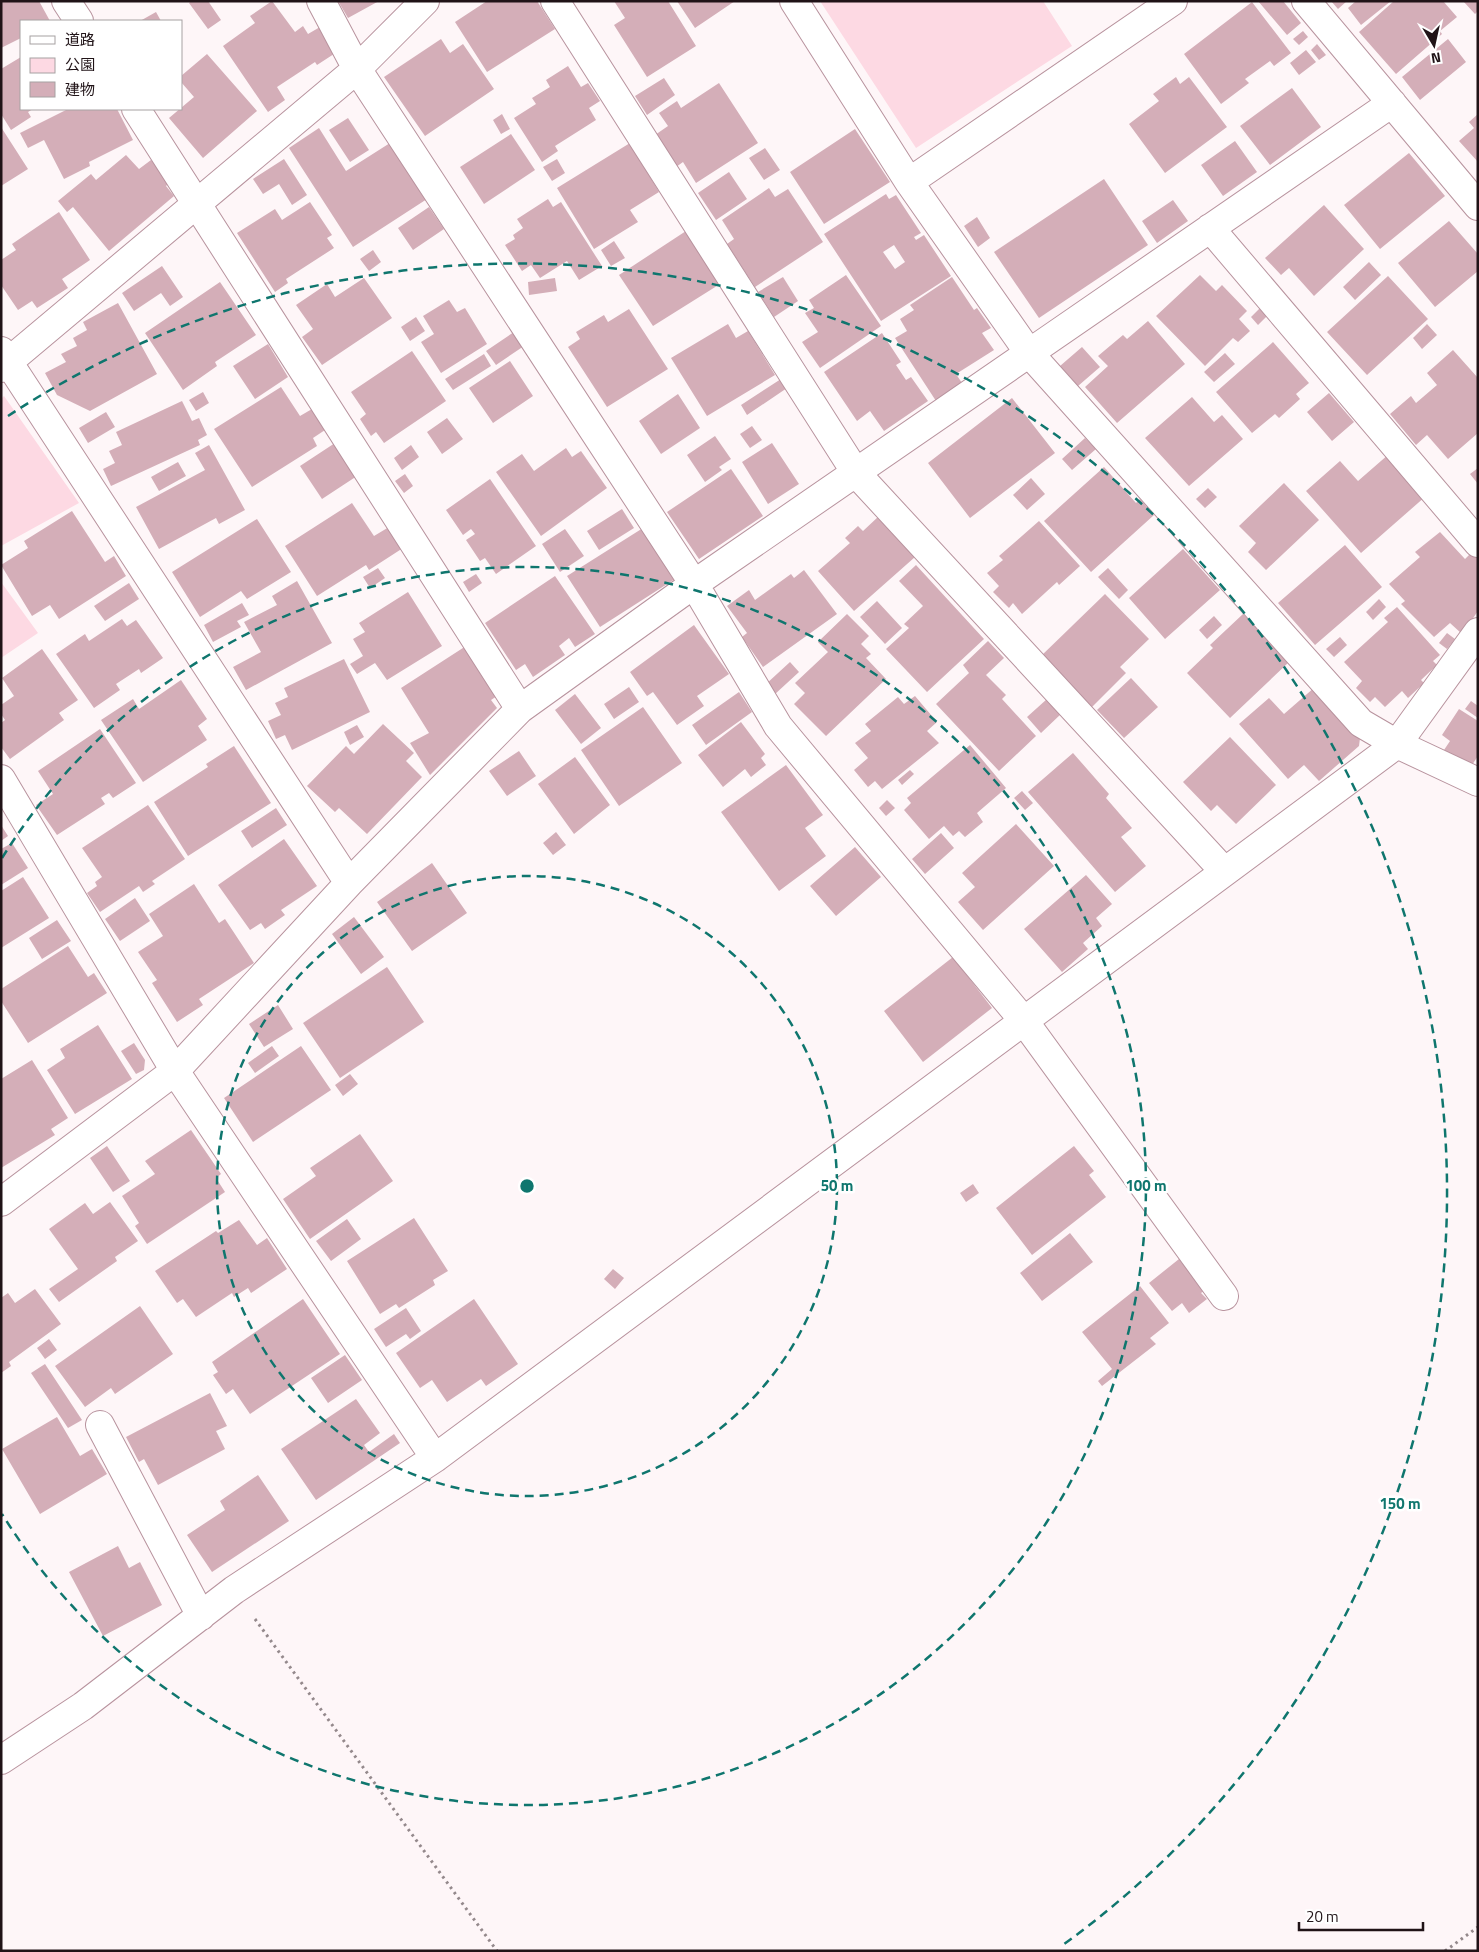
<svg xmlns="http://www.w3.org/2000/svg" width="1479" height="1952" viewBox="0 0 1479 1952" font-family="'Titillium Web','Noto Sans JP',sans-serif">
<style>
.green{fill:#fdd9e3}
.building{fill:#d4aeb8;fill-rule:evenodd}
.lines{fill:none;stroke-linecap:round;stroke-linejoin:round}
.minor-casing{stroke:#b8939e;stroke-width:30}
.path{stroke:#94898c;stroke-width:3;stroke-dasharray:2.5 4;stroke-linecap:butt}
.minor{stroke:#fff;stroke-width:28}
.ring{fill:none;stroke:#0f766e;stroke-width:2.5;stroke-dasharray:9 6}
.centre{fill:#0f766e;stroke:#fff;stroke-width:2.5}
.ring-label{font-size:15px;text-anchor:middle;font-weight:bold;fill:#0f766e;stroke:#fff;stroke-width:5;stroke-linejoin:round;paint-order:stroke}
</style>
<rect width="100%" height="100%" fill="#fef6f8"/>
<path class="green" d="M820 1H1043L1072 46 916 148Z
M4 396 79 503 1 546V399Z
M1 582 38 633 1 658Z"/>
<path class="building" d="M1 1H39L50 21H21V38L1 48Z
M191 1H208L221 20 208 29 189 3Z
M272 1 295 32 303 26 308 34 320 27 337 52 317 65 315 62 277 87 285 100 268 112 223 46 255 23 250 16Z
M338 1H379L348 18Z
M487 1H537L555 29 487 72 455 22Z
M614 1H668L696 46 647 77 614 25 625 18Z
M677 1H735L695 28Z
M1258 1H1283L1301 23 1287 35Z
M1331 1H1347L1338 9Z
M1356 1H1391L1361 25 1348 8Z
M1394 1H1443L1457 17 1440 31 1442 34 1396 74 1359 32Z
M1463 1H1478V11L1475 14Z
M1252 2 1291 53 1274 66 1270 61 1245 79 1249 83 1221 104 1184 54Z
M156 12 161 21H140Z
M1303 31 1308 37 1299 45 1293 39Z
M441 39 450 53 463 44 494 89 425 136 384 77Z
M1448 39 1466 62 1420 100 1402 77Z
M1317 44 1326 55 1319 60 1311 50Z
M1306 50 1316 62 1299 75 1290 63Z
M207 54 257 111 203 158 169 118 194 97 181 82V76Z
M21 57V109H33L28 112 31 117 11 130 1 114V69Z
M568 66 581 87 588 83 600 101 589 108 596 120 555 146 558 151 542 162 514 118 536 104 532 98 550 87 546 80Z
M1176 77 1180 84 1189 77 1227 127 1165 173 1129 124 1159 101 1153 94Z
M664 78 675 95 647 115 635 96Z
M719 83 758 143 696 183 683 162 676 167 655 135 668 126 659 113 677 101 681 108Z
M1292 88 1321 127 1270 165 1240 126Z
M68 109H117L133 140 89 162 90 166 64 179 44 140 28 148 20 133Z
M502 114 510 129 501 134 493 120Z
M1478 114V162L1459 141 1474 128 1469 122Z
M348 118 369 150 350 162 329 130Z
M1 127 28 169 1 186Z
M319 128 346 171 390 143 427 199 353 247 289 148Z
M855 129 890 182 824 224 790 172Z
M511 134 535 170 484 204 460 167Z
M1235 141 1257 172 1223 196 1201 165Z
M630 143 659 192 630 210 638 222 594 249 557 188Z
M765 148 780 170 764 180 749 158Z
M1409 153 1445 196 1380 249 1344 205Z
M126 155 139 169 151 160 170 182 166 186 174 196 109 251 73 207 67 212 58 201 91 174 96 180Z
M284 159 307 195 292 205 279 184 263 194 253 179Z
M557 159 565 173 552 181 543 167Z
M729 172 747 199 716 220 698 193Z
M1104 179 1148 245 1039 318 994 252Z
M769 188 775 197 788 189 823 242 755 287 727 244 734 239 722 220Z
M886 194 889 199 896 195 921 233 914 237 916 240 924 235 951 276 881 321 824 234ZM894 245 905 262 895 269 883 252Z
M548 199 553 207 561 202 602 266 579 280 567 261 540 278 531 265 522 271 505 245 515 239 513 235 523 228 517 219Z
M1173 200 1188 221 1157 243 1142 221Z
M310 202 332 235 327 238 334 248 286 279 288 283 275 292 237 233 275 209 282 220Z
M1324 205 1364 249 1314 296 1289 268 1281 275 1265 258Z
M429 207 444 229 413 250 398 228Z
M59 212 90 260 62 279 68 288 37 308 32 301 18 310 1 285V260L16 250 12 244Z
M977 217 990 238 978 247 964 226Z
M1449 221 1478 254V271L1435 307 1398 263Z
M686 231 720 284 653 326 619 275Z
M614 241 625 258 611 266 601 250Z
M373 250 381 262 369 271 360 259Z
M1369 262 1381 275 1355 300 1343 287Z
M162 266 183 297 170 306 161 293 134 311 122 293Z
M846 275 881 326 820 368 802 342 818 332 805 313 814 308 809 300Z
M1200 275 1216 291 1222 285 1247 311 1239 319 1250 331 1238 342 1233 338 1205 366 1156 316Z
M1388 276 1428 319 1367 375 1327 332Z
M783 277 798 301 774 317 758 292Z
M952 277 974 310 977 308 991 328 982 333 994 350 956 374 962 383 936 401 895 338 907 331 900 319 914 310 910 305Z
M364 278 392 318 322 365 302 337 313 329 296 305 327 284 335 297Z
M555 278 557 291 529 295 528 282Z
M220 282 256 335 215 362 217 366 183 390 145 333Z
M449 300 457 312 465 308 487 344 441 373 421 342 434 334 423 316Z
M118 303 157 374 90 411 57 395 45 373 66 362 61 354 77 346 73 338 87 330 83 322Z
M1260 308 1267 316 1258 325 1251 317Z
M629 309 668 369 607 407 568 347 580 339 576 332 604 315 608 322Z
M416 317 425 331 410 341 401 327Z
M1148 321 1185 364 1117 423 1085 387 1108 366 1098 356 1123 335 1127 339Z
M728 324 736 338 748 331 775 375 707 416 671 358Z
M1427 324 1437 335 1422 349 1413 338Z
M514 332 524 346 496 365 486 351Z
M882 333 901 362 896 365 906 380 911 377 928 401 884 431 870 411 857 421 824 372Z
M1273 342 1309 383 1296 394 1300 399 1279 418 1275 414 1252 433 1216 392Z
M268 344 288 377 255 399 233 366Z
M1082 347 1100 367 1078 386 1060 366Z
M1453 350 1478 378V433L1448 459 1427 435 1416 445 1390 414 1411 396 1416 403 1437 385 1427 373Z
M412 351 446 401 384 443 376 432 371 436 360 419 366 414 351 392Z
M1225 353 1235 364 1214 382 1204 372Z
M484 354 491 366 453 390 445 379Z
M510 361 533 396 493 423 469 388Z
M781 379 787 388 747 415 741 405Z
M281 387 300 416 312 409 325 430 313 438 317 446 252 487 214 429Z
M203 392 209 403 196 411 189 400Z
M1329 393 1354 422 1332 441 1307 412Z
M678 394 700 428 661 454 639 421Z
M1192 397 1214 422 1222 415 1243 439 1189 486 1145 438Z
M1012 398 1055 453 970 518 928 463Z
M182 401 192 421 199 418 207 435 198 440 200 445 111 486 103 469 115 463 109 451 122 445 116 432Z
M106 412 115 427 88 443 79 428Z
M447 418 463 439 442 454 427 432Z
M752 426 762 440 750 448 740 434Z
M715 436 731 459 719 467 722 470 705 482 687 455Z
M1085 438 1096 449 1072 470 1062 459Z
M335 443 357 476 322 499 300 466Z
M772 443 799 484 768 504 742 462Z
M209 445 245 510 219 524 216 518 159 549 136 507 205 470 195 453Z
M411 445 419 457 402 470 394 458Z
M566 448 572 457 581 451 607 488 541 536 496 472 522 454 534 471Z
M1389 454 1426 496 1361 553 1306 491 1340 461 1358 481Z
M178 462 186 476 159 491 151 477Z
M1104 467 1136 503 1140 499 1154 515 1091 572 1044 521Z
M1478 468V484L1470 474Z
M731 469 763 516 699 559 667 512Z
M405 474 413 486 404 493 395 481Z
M1031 478 1045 494 1027 510 1013 495Z
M490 479 536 546 496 574 485 558 480 561 466 540 475 534 471 529 463 535 446 510Z
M1284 483 1319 520 1266 570 1248 552 1256 543 1239 526Z
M1208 488 1217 497 1205 508 1196 499Z
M352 503 374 536 389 527 403 548 369 570 366 565 317 596 285 546Z
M622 509 634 528 599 550 587 531Z
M72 511 105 562 114 556 126 576 59 619 50 605 32 616 1 565 28 548 24 541Z
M879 516 915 557 854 611 818 571 850 543 845 538 858 526 863 531Z
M257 519 291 572 247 599 241 591 200 617 172 572Z
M1039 521 1080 566 1059 585 1057 582 1022 614 1013 603 1009 608 993 592 999 586 987 573 1003 560 999 556Z
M643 528 675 579 600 627 567 576Z
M565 529 584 556 560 572 542 544Z
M1440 532 1465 559 1472 552 1478 558V611L1462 634 1450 623 1434 637 1401 604 1405 601 1389 584 1420 557 1415 552Z
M1345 545 1382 587 1315 645 1278 603Z
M1183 549 1220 590 1165 639 1129 598Z
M916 565 984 639 927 692 886 649 909 628 904 624 923 606 899 581Z
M378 568 385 578 370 588 363 577Z
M1108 568 1128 590 1119 599 1098 577Z
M804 570 837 614 763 667 742 637 747 633 727 606 749 590 755 600 791 574 794 578Z
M476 574 482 583 469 592 463 582Z
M555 576 595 634 575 647 569 638 559 646 565 655 533 677 525 664 516 670 485 623Z
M297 581 332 643 246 690 233 667 261 652 244 622 277 605 272 596Z
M129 583 139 599 105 621 94 606Z
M408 592 442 646 387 680 375 663 357 674 350 664 363 656 353 639 365 632 359 623Z
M1105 594 1149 639 1120 667 1126 673 1090 709 1039 658Z
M1379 599 1386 607 1373 620 1366 612Z
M877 601 902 628 885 644 860 617Z
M242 603 249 615 237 621 241 627 213 642 204 625Z
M1397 607 1440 655 1433 661 1437 665 1421 680 1424 683 1408 698 1402 691 1385 707 1375 697 1370 702 1356 688 1362 681 1344 662 1388 622 1384 618Z
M847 614 869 636 861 644 871 654 866 658 886 679 826 736 794 704 805 693 795 683 828 652 818 642Z
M1243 614 1289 662 1230 718 1187 673 1213 648 1210 645Z
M1214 616 1222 625 1207 639 1199 630Z
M122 619 127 626 136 620 163 658 141 673 139 669 116 684 120 690 94 708 56 654 85 634 89 641Z
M694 625 729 674 697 696 704 706 677 725 653 692 647 696 630 672Z
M1447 633 1455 639 1447 649 1439 643Z
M1340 637 1347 645 1334 657 1326 649Z
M988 641 1004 658 986 675 1006 695 1002 699 1036 736 999 771 936 704 969 673 963 665Z
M466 646 497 696 491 700 497 708 430 775 410 743 429 733 401 688Z
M42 649 78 700 59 713 64 720 10 759 1 747V723L5 720 1 714V705L14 696 2 678Z
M344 659 370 712 292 750 285 735 276 739 268 721 281 715 275 703 288 697 284 688Z
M790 662 799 672 774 695 765 685Z
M1131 678 1158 707 1124 738 1097 710Z
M181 680 207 719 198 726 207 740 143 782 101 720 133 699 139 709Z
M629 687 639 702 614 719 604 704Z
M1315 687 1360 738 1359 746 1319 781 1304 765 1288 779 1239 724 1269 698 1284 714Z
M739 692 752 712 706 745 692 725Z
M575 694 601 728 581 744 555 710Z
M915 696 937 722 927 731 939 743 882 789 875 781 868 787 854 770 868 758 855 743 871 731 865 724 898 697 904 704Z
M1047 699 1061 714 1041 733 1027 717Z
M1471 701 1478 706V718L1465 709Z
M643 707 682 763 619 806 581 750Z
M1459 709 1478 721V756L1468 771 1442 753 1450 741 1442 735Z
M741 722 765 754 761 758 766 765 751 777 745 769 723 787 698 755Z
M383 724 414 753 406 761 422 777 367 834 339 808 335 812 307 786 346 746 354 754Z
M357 725 364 737 350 745 344 732Z
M100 729 136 783 113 798 109 793 101 798 105 804 57 835 36 805 53 794 38 771Z
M1230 737 1276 785 1236 824 1217 805 1211 811 1183 782Z
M970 745 1006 788 977 813 983 822 965 837 959 831 953 836 944 826 929 839 904 810 911 803 907 798Z
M234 746 271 803 188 856 154 802 208 767 206 764Z
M519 751 536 776 507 796 489 771Z
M1073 753 1109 794 1106 798 1132 828 1121 837 1146 866 1115 892 1028 792Z
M575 757 610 805 574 834 538 784Z
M786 765 823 815 805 828 826 856 779 891 721 812Z
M910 770 914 774 902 785 898 780Z
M1022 791 1033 803 1025 810 1014 798Z
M887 800 895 808 886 816 879 808Z
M148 805 185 859 152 881 155 884 143 892 139 886 100 912 87 893 97 886 95 882 102 877 82 848Z
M276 808 287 825 252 848 241 831Z
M1016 824 1054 866 983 930 958 902 975 887 962 873Z
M1 825 8 836 1 841Z
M556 832 566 845 553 855 543 843Z
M941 833 954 848 925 874 912 859Z
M284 839 317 886 281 910 285 915 265 929 261 923 250 930 218 885Z
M12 843 28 868 1 885V849Z
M855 847 881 877 836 916 810 886Z
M432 863 467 913 412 951 377 902Z
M1086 875 1112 904 1096 918 1102 926 1083 943 1088 949 1062 972 1024 929Z
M23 877 49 918 1 948V891Z
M194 884 219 923 225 919 254 963 199 999 203 1005 177 1022 152 983 157 980 138 952 163 936 149 914Z
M135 898 150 921 120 941 105 919Z
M354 917 384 957 361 974 332 934Z
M57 920 71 941 42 959 29 938Z
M68 946 88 977 94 973 107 993 28 1043 1 1001V989Z
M953 957 992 1008 923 1062 884 1011Z
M387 967 424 1022 340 1078 303 1023Z
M278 1005 293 1029 264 1047 249 1024Z
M98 1025 132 1079 75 1114 47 1070 65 1058 60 1049Z
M134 1043 145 1060 144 1070 136 1074 121 1051Z
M272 1046 279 1056 255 1073 248 1063Z
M301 1046 331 1090 253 1142 224 1098Z
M32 1060 68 1118 51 1129 55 1135 1 1168V1079Z
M350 1074 358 1084 343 1096 335 1085Z
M191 1130 221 1174 216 1178 225 1192 147 1244 135 1226 139 1223 122 1196 155 1174 145 1161Z
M360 1134 393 1181 310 1239 283 1199 316 1176 310 1168Z
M107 1146 130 1181 113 1192 90 1158Z
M1074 1146 1094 1171 1089 1175 1106 1197 1032 1255 996 1208Z
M973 1184 979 1193 966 1202 960 1193Z
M110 1202 138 1241 115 1257 117 1261 59 1302 49 1289 78 1269 49 1229 85 1203 93 1214Z
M414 1218 448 1271 433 1280 435 1285 399 1308 396 1304 380 1314 347 1261Z
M347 1219 361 1239 331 1261 316 1241Z
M239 1220 257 1245 267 1238 287 1269 251 1293 248 1288 234 1297 232 1293 196 1317 183 1299 177 1303 155 1271 216 1231 218 1233Z
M1070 1233 1093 1262 1042 1301 1020 1273Z
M1179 1259 1204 1291 1201 1293 1207 1299 1189 1313 1182 1303 1172 1311 1149 1283Z
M613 1269 624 1278 615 1289 604 1279Z
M1140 1286 1169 1323 1150 1338 1156 1344 1102 1386 1098 1381 1112 1369 1082 1332Z
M35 1289 61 1324 9 1362 11 1366 1 1373V1298L8 1293 15 1303Z
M303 1299 340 1354 250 1414 233 1389 226 1394 213 1375 218 1372 212 1362Z
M474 1299 518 1364 486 1386 481 1379 447 1402 432 1380 420 1388 396 1353Z
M140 1306 173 1354 115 1394 111 1388 85 1407 55 1366Z
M406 1308 421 1331 410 1339 406 1334 386 1347 374 1329Z
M49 1339 57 1350 45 1359 37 1348Z
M345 1355 362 1380 328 1403 311 1378Z
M45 1364 82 1420 68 1428 31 1373Z
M210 1393 227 1426 216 1431 225 1449 158 1485 144 1459 139 1462 126 1437Z
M356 1399 380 1433 364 1445 369 1452 394 1434 400 1443 316 1500 281 1449Z
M57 1417 80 1456 92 1449 107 1474 40 1514 2 1449Z
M258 1475 289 1521 212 1572 187 1535 225 1510 220 1501Z
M118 1546 129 1568 140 1562 162 1605 103 1636 69 1572Z"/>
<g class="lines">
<g class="minor-casing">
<path id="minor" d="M66 1 79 21
M321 1 357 69 694 584 778 726 1024 1021 1224 1296
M555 1 856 473 1224 871
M794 1 909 182 1029 353 1361 723 1397 744 1478 782
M1306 1 1478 206
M136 109 520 709
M909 182 1173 1
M1210 228 1478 543
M1 351 349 883
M1 368 357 69 425 1
M1 779 175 1071 435 1458
M1 1202 175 1071 349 883 520 709 694 584 1392 103
M100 1425 201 1616
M1 1760 83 1706 234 1590 435 1458 1397 744 1478 632"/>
</g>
<path class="path" d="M255 1619 497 1951
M1445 1951 1478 1927"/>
<use href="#minor" class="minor"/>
</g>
<g class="ring">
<circle cx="527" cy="1186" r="310"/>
<path d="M2 858A619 619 0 1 1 2 1514"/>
<path d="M8 416A929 929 0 0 1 1060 1947"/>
</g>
<circle cx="527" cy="1186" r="8" class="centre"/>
<g class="ring-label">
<text x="837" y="1191">50 m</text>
<text x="1146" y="1191">100 m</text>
<text x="1400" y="1509">150 m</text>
</g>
<rect width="1479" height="1952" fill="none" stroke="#201317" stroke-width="5"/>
<rect x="20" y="20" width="162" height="90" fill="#ffffff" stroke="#a6a1a2"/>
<rect x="30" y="36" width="25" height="8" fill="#ffffff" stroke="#a6a1a2"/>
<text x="65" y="45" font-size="15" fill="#201317">道路</text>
<rect x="30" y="58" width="25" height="15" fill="#fdd9e3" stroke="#a6a1a2"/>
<text x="65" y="70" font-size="15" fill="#201317">公園</text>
<rect x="30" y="82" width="25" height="15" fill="#d4aeb8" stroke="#a6a1a2"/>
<text x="65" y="95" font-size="15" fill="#201317">建物</text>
<g transform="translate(1434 45) rotate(171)" stroke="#ffffff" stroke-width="4" paint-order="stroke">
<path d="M0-4L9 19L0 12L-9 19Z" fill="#201317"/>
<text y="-8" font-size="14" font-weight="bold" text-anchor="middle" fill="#201317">N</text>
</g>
<path d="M1299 1922v8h124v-8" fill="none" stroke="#201317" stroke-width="2.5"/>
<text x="1306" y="1922" font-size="15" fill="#201317" stroke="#ffffff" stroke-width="4" paint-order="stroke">20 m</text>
</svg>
